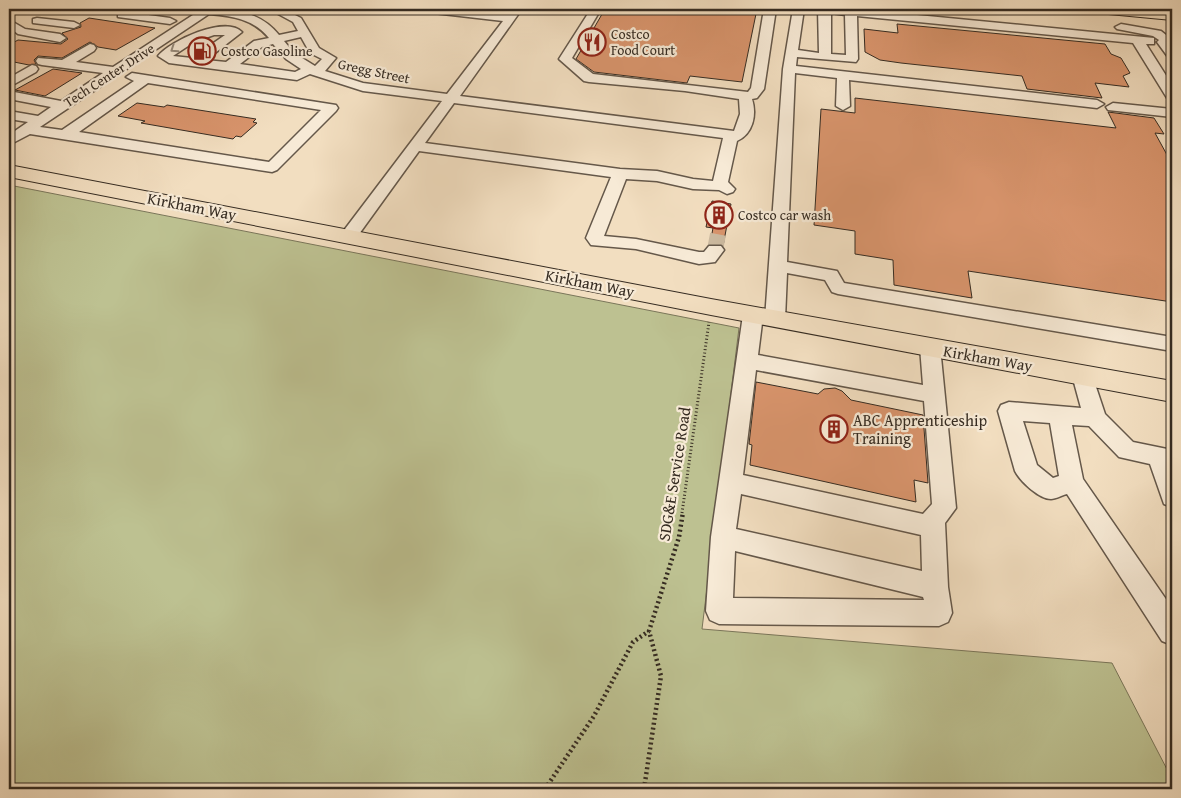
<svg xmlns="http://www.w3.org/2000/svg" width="1181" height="798" viewBox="0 0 1181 798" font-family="'Gentium Book Plus',serif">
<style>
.green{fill:#bdc191;stroke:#7a765a}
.building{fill:#d8946c;stroke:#362c22}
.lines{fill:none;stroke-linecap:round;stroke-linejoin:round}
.minor-tunnel{stroke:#ccbaa0;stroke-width:16;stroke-dasharray:16 8;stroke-linecap:butt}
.minor-casing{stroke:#65584a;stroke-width:3}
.major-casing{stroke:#362c22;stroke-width:2}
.path-far1{stroke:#362c22;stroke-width:3;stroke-dasharray:1 2.5;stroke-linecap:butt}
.path{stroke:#362c22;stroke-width:4.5;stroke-dasharray:2 3;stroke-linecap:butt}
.minor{fill:#f7ead6;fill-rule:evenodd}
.major{fill:#f2dec0;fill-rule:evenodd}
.oneway{stroke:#968b7c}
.labels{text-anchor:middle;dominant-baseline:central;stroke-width:4.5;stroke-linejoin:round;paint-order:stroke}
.far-poi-label{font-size:14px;fill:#362c22;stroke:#f7ead6;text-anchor:start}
.far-street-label{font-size:14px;fill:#362c22;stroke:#f7ead6}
.street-label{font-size:16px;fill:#362c22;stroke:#f7ead6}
.poi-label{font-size:16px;fill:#362c22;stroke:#f7ead6;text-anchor:start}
</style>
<rect width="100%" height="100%" fill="#f2dec0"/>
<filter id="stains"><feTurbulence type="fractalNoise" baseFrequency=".004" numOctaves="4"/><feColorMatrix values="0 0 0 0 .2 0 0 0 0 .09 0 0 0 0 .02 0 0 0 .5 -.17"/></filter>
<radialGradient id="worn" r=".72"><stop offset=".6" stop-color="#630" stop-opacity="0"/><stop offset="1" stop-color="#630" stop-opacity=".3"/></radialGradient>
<path class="green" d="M9 185 739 328 702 629 1112 663 1172 779V789H9Z"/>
<path class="building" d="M605 9H757L742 82 690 76 687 83 594 72 576 59Z
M89 18 155 28 116 50 98 47 90 42 62 58 38 56 34 60 36 64 29 65 9 61V45L18 40 61 44 68 39 62 33 81 27 80 23Z
M897 24 1105 44 1111 54 1121 58 1130 73 1123 76 1129 87 1095 83 1102 98 1027 89 1022 76 901 63 880 60 865 52 864 29 898 33Z
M53 69 82 73 45 96 15 90Z
M855 98 1116 128 1108 112 1154 118 1164 134 1155 133 1172 164V302L968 271 972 298 894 285 893 260 855 254V231L814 225 821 109 855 113Z
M137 103 164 107 167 105 256 119 253 122 257 123 241 137 236 136 233 139 141 123 145 121 118 116Z
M712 201 731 204 723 246 710 244 713 228 706 227Z
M756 382 818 394 824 389 835 388 842 391 851 400 923 415 928 483 914 480 916 502 750 465 752 445 749 444Z"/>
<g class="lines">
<path class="minor-tunnel" d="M715 250 724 203"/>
<g class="minor-casing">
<path id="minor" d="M125 9H138L134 13 170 18 176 21 170 24 118 17V13Z
M187 9C221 9 256 6 279 35L298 31 293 22 269 9H283L301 18 319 48 336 58 325 71 363 83 447 94 503 21 425 12 420 9H454L507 14 512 9H522L460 96 734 131 740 114 739 99 685 91 589 82 584 81 559 59 591 9H601L572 58 593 74 748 92 751 88 764 9H776L764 89 757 98 752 99C757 115 753 134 737 141L728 182 735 189 733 192 727 194 719 190 693 189 657 181 626 179 604 236 636 239 699 252H704L709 246H721L724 250 715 262 699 264 636 249 591 245 586 238 611 177 419 151 354 241H342L339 237 342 233 442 101 363 91 310 74 297 80 169 63 158 56C170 41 225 15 242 32L206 60 226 62 254 41 269 38C253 19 233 16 209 14L40 127 62 130 134 81 126 77 132 73 336 105 338 108 336 111 277 170 272 172 30 134 9 145V135L28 122 9 119V111L38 116 51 107 9 99V91L61 101 103 73 42 65 38 64 36 61 38 58 62 60 90 44 94 45 96 48 94 51 76 62 113 67 196 13 188 11ZM214 35H225L192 58 173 56 194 42ZM301 37 310 53 322 59 315 66 294 53 284 41ZM273 44 286 59 301 69 295 72 240 64 262 47ZM148 83 321 110 269 162 79 132ZM454 103 723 138 713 181 693 179 657 171 620 169 425 143Z
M793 9H804L798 50 819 53 818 9H855L1154 38V44H1146L1172 85V99L1167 98 1133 43 857 16 858 59 856 62 797 57 796 66 1097 100 1104 104 1097 108 849 80 850 106 843 110 836 106 837 78 795 73 787 262 837 271 844 283 1172 337V351L838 294 832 292 825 280 787 273 785 319 782 324 775 326 768 324 765 319 783 69ZM831 13 845 15 846 55 831 54Z
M37 18 74 22 80 25 74 28 33 23V19Z
M13 22 25 29 60 34 66 38 60 42 18 34 9 27V23Z
M1121 24 1161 31 1171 39 1169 42 1172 46V58L1168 57 1157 42 1159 40 1153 36 1117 29 1115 27Z
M32 65 36 66 38 69 36 72 9 87V78Z
M1113 103 1172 109V117L1108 110 1106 107Z
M753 308 760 310 763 315 758 355 923 385 920 347 923 342 930 340 937 342 940 347 956 508 945 523 948 587 952 613 948 622 939 626 719 624 710 620 706 611 711 537 743 315 746 310ZM756 370 924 401 932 504 923 514 743 475ZM741 494 921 535 922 571 736 529ZM735 551 923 597 924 600 733 598Z
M1082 367 1089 370 1092 375 1105 414 1133 442 1172 450V507L1164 504 1150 464 1119 457 1089 426 1072 425 1083 479 1172 608V645L1162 641 1067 494C1062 495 1056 499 1051 499 1039 499 1020 481 1015 471L998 411 1001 405 1009 402 1081 408 1072 375 1075 370ZM1023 421 1050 423 1059 476 1053 478 1037 465Z"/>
</g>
<g class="major-casing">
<path id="major" d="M1091 9H1141L1172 12V20L1098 13Z
M9 165 711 299 1172 381V402L711 315 9 177Z"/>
</g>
<path class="path-far1" d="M682 513 709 322"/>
<path class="path" d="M545 789 594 716 633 642 649 631
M644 789 661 676 649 631 679 537 683 512"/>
<use href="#minor" class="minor"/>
<use href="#major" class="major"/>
</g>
<defs><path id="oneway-chevron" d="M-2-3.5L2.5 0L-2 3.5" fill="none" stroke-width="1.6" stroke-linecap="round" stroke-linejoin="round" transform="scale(1.25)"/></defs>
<use class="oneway" href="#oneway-chevron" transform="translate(174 49) rotate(146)"/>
<defs>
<g id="restaurant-ring" transform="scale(1.4375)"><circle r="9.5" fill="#f7ead6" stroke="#8f2418" stroke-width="1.5"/><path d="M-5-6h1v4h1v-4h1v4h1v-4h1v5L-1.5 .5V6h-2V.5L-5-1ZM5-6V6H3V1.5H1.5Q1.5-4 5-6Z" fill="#8f2418"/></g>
<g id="fuel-ring" transform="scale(1.4375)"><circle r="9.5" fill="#f7ead6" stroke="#8f2418" stroke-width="1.5"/><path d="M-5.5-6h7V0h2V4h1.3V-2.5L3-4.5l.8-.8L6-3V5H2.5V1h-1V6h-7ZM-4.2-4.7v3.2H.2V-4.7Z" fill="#8f2418"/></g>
<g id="building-ring" transform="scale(1.4375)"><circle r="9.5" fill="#f7ead6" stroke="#8f2418" stroke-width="1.5"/><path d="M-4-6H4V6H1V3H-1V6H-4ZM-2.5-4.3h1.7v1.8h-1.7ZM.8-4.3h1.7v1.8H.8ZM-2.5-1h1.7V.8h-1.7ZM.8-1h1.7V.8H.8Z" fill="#8f2418"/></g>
</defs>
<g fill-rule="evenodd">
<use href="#restaurant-ring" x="592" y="42"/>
<use href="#fuel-ring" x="202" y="51"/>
<use href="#building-ring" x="719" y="215"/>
<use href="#building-ring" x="834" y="429"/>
</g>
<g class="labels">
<g class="far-poi-label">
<text x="611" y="34">Costco<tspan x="611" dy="16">Food Court</tspan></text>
<text x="221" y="51">Costco Gasoline</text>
<text x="738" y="215">Costco car wash</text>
</g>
<g class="far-street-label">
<text transform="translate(374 71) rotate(12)">Gregg Street</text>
<text transform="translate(109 75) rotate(-33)">Tech Center Drive</text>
</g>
<g class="street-label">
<text transform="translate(192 206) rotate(11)">Kirkham Way</text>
<text transform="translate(590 283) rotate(11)">Kirkham Way</text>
<text transform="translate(988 358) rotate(10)">Kirkham Way</text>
<text transform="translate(674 474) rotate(-81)">SDG&amp;E Service Road</text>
</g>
<g class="poi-label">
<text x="853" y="420">ABC Apprenticeship<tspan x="853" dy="18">Training</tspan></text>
</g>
</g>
<rect width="1181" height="798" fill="none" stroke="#f2dec0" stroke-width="30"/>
<rect x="10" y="10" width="1161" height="778" fill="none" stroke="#362c22" stroke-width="2.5"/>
<rect x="15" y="15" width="1151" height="768" fill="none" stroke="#362c22"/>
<rect width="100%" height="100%" filter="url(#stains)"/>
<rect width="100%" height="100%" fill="url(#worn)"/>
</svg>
